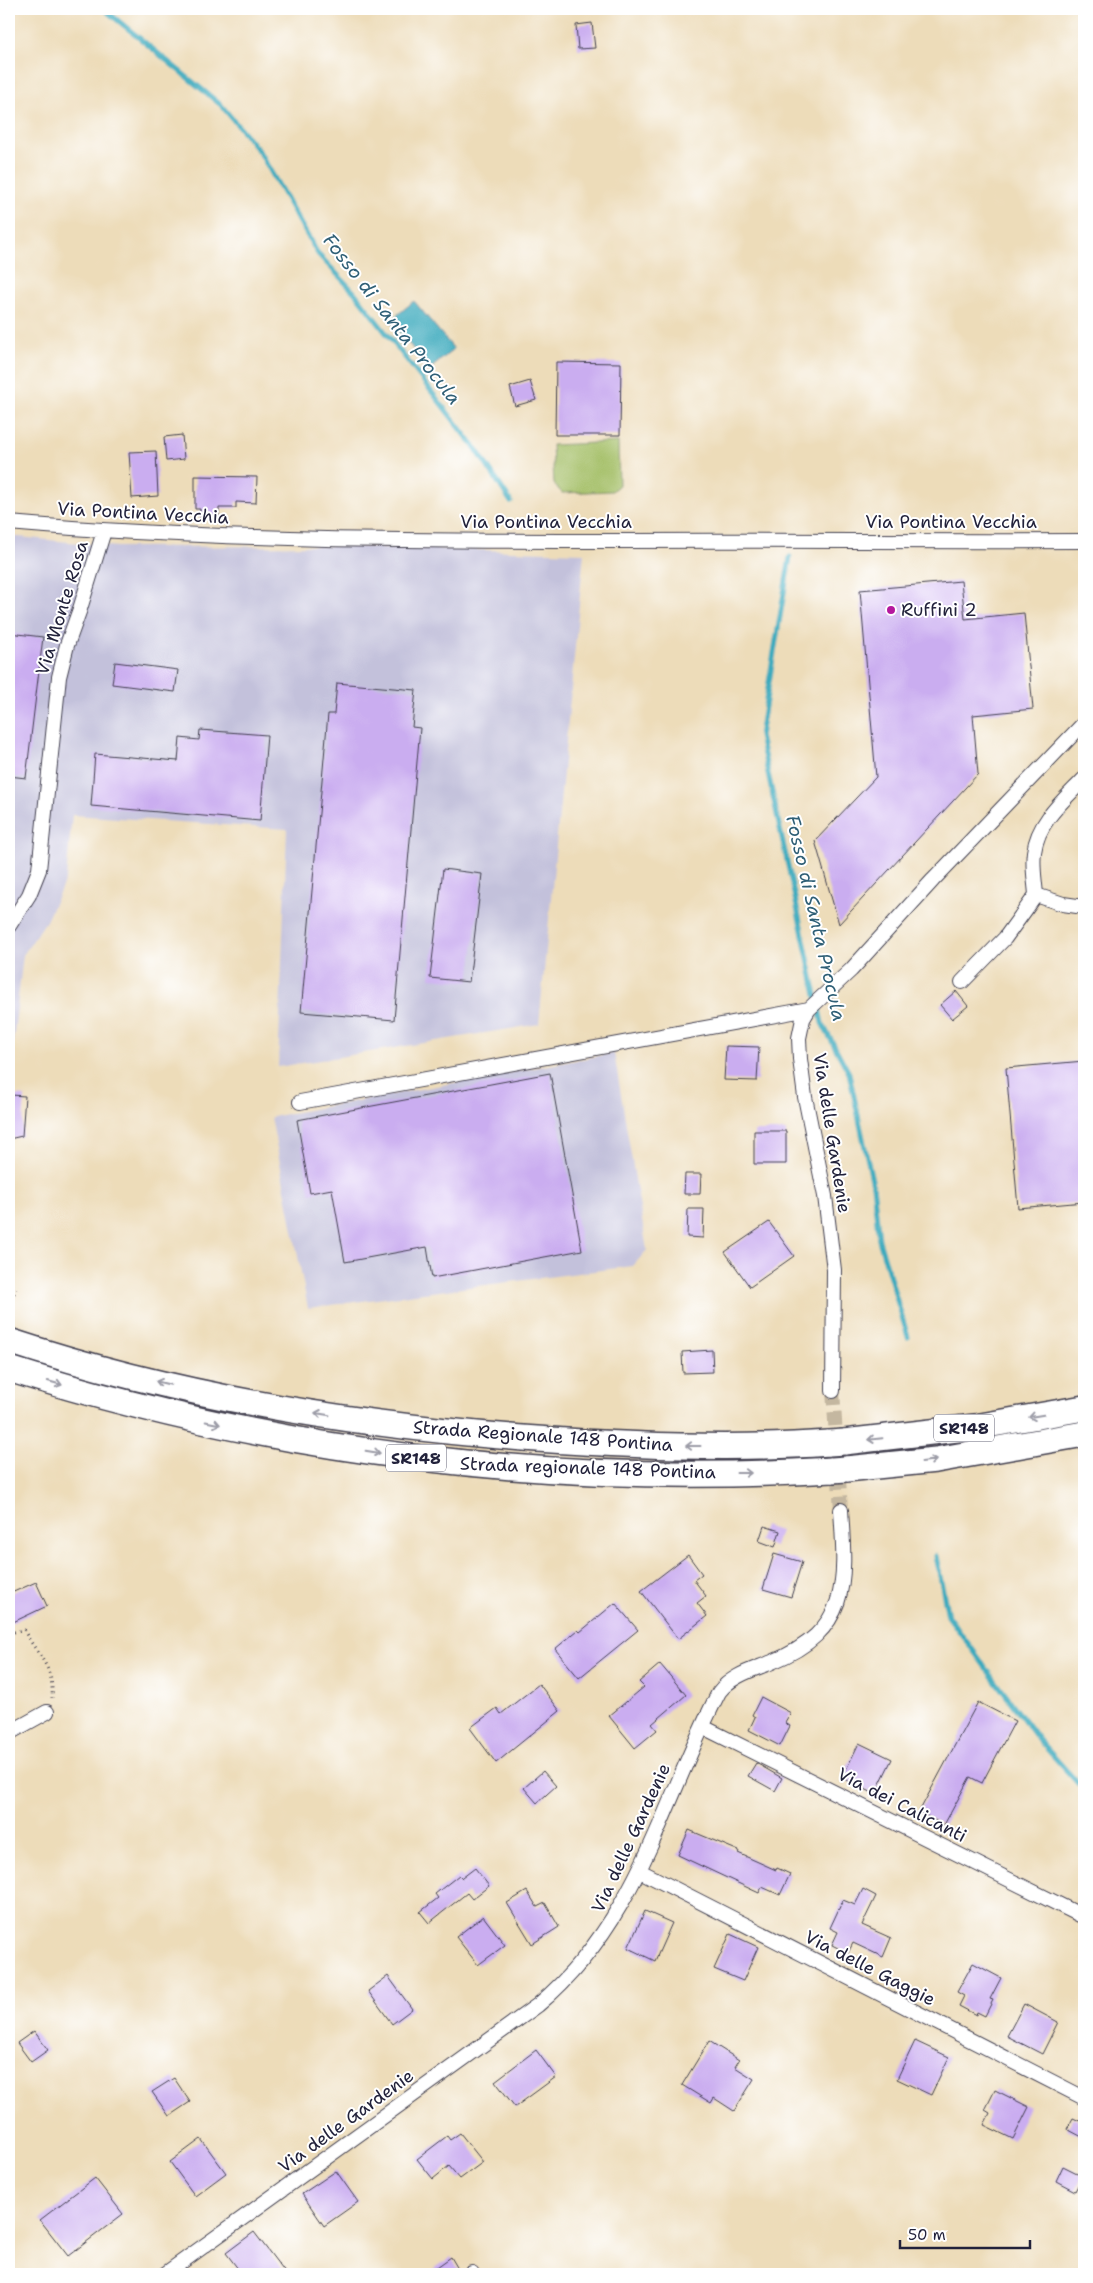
<svg xmlns="http://www.w3.org/2000/svg" width="1093" height="2283" viewBox="0 0 1093 2283" font-family="'Shantell Sans',sans-serif">
<style>
.industrial{fill:#c3c1db}
.green{fill:#a3be65;stroke:#627050}
.water{fill:#3eaabd;stroke:#30667c}
.lines{fill:none;stroke-linecap:round;stroke-linejoin:round}
.stream{stroke:#3eaabd;stroke-width:5}
.building{fill:#caadf0}
.street-tunnel{stroke:#c4b7a0;stroke-width:14;stroke-dasharray:14 7;stroke-linecap:butt}
.street-casing{stroke:#403e4e;stroke-width:16}
.highway-casing{stroke:#403e4e;stroke-width:28}
.path{stroke:#403e4e;stroke-width:3;stroke-dasharray:1 4;stroke-linecap:butt}
.street{stroke:#fff;stroke-width:14}
.highway{stroke:#fff;stroke-width:25}
.highway-bridge-casing{stroke:#403e4e;stroke-width:28;stroke-linecap:butt}
.highway-bridge{stroke:#fff;stroke-width:25}
.oneway{stroke:#9c9ca7}
.poi-dot{fill:#b5179e;stroke:#fff;stroke-width:2}
.labels{text-anchor:middle;dominant-baseline:central;stroke-width:4;stroke-linejoin:round;paint-order:stroke}
.shield{fill:#fff;stroke:#646476;stroke-width:1}
.shield-label{font-size:16px;font-weight:bold;fill:#22223b}
.street-label{font-size:18px;fill:#22223b;stroke:#fff}
.poi-label{font-size:18px;fill:#22223b;stroke:#fff;text-anchor:start}
.water-label{font-size:19px;font-style:italic;fill:#2f5f76;stroke:#fff}
</style>
<rect width="100%" height="100%" fill="#fff"/>
<filter id="ink" filterUnits="userSpaceOnUse"><feTurbulence type="fractalNoise" baseFrequency=".02" numOctaves="2"/><feDisplacementMap in="SourceGraphic" scale="10" xChannelSelector="R" yChannelSelector="G"/><feConvolveMatrix kernelMatrix="1 2 1 2 8 2 1 2 1" color-interpolation-filters="sRGB"/></filter>
<filter id="wash" filterUnits="userSpaceOnUse"><feTurbulence type="fractalNoise" baseFrequency=".0096" numOctaves="4" result="noise"/><feDisplacementMap in="SourceGraphic" scale="20" xChannelSelector="R" yChannelSelector="G"/><feGaussianBlur stdDeviation="1.12" result="paint"/><feColorMatrix in="noise" values="0 0 0 0 0 0 0 0 0 0 0 0 0 0 0 0 0 1.4 0 .05"/><feComposite in="paint" operator="in"/></filter>
<g filter="url(#wash)">
<rect width="100%" height="100%" fill="#eddcb9"/>
<path class="industrial" d="M9 536 118 547 332 546 584 553 539 1024 278 1067 287 829 72 815 66 878 46 921 23 955 9 1077Z
M614 1053 647 1250 633 1266 308 1308 271 1117Z"/>
<path class="green" d="M618 442 619 485 612 491 562 493 554 484 552 445Z"/>
<path class="water" d="M414 301 454 349 430 369 390 321Z"/>
<g class="lines">
<path class="stream" d="M104 9 221 105 259 151 318 254 355 293 476 449 511 502
M790 557 760 736 822 1023 849 1073 873 1185 879 1240 908 1337
M936 1556 948 1616 1038 1739 1084 1790"/>
</g>
<g id="blocks">
<path class="building" d="M592 23 595 48 578 49 576 25Z
M556 362 621 363 620 435H555Z
M530 381 536 400 515 406 510 387Z
M182 435 184 459 166 461 164 437Z
M156 451 158 496 132 498 129 452Z
M195 476 257 477 256 503 236 502V508H219V518H200V509H195Z
M961 581 965 619 1024 613 1033 709 973 715 978 774 839 924 815 841 876 777 860 590Z
M9 633 43 637 26 778 9 776Z
M115 662 178 670 175 692 112 684Z
M337 683 416 690 412 727 420 728 394 1020 301 1012 328 714H334Z
M200 730 267 735 260 821 91 806 95 754 178 761 180 738 199 740Z
M443 869 482 874 469 982 430 978Z
M956 991 968 1006 952 1019 940 1005Z
M726 1046 759 1047 757 1081 724 1080Z
M1084 1061V1202L1018 1208 1006 1068Z
M550 1073 582 1250 432 1278 427 1247 345 1262 332 1189 310 1193 297 1120Z
M11 1095 25 1096 22 1136 9 1139Z
M754 1131H786V1164H754Z
M685 1174H701L700 1194H684Z
M688 1209H704L703 1238 687 1237Z
M769 1222 794 1256 750 1287 725 1252Z
M712 1350 713 1372 683 1373 682 1352Z
M764 1526 780 1531 775 1547 759 1541Z
M774 1554 802 1562 791 1597 763 1589Z
M688 1555 702 1574 694 1580 706 1596 697 1603 707 1616 678 1639 641 1591Z
M36 1582 47 1606 9 1624V1594Z
M615 1603 638 1630 579 1678 555 1649 578 1630 580 1632Z
M660 1664 686 1695 652 1724 657 1730 635 1748 609 1716 644 1687 639 1682Z
M539 1684 560 1711 496 1763 470 1728 497 1708 501 1714Z
M761 1697 791 1713 785 1723 790 1726 780 1746 749 1730 755 1717 752 1715Z
M978 1702 1015 1721 982 1783 970 1777 944 1825 919 1812Z
M859 1743 892 1759 875 1794 842 1778Z
M756 1763 782 1778 775 1791 748 1776Z
M543 1771 556 1786 537 1803 524 1788Z
M689 1830 739 1851 738 1853 776 1870 777 1868 790 1874 780 1895 762 1887 759 1893 678 1855Z
M475 1868 489 1886 472 1899 467 1893 429 1923 420 1912 438 1898 435 1894 459 1875 462 1878Z
M863 1889 876 1896 862 1925 891 1938 883 1957 853 1943 848 1953 832 1945 838 1932 830 1928 843 1900 855 1905Z
M527 1891 537 1907 545 1903 559 1927 532 1944 507 1903Z
M645 1911 672 1923 655 1961 628 1948Z
M483 1916 505 1945 478 1965 456 1937Z
M730 1934 758 1947 743 1981 714 1969Z
M973 1963 1001 1978 990 1999 993 2000 985 2016 977 2012 976 2015 959 2006 964 1996 957 1992Z
M388 1976 412 2009 392 2024 368 1991Z
M1024 2004 1058 2022 1042 2054 1007 2036Z
M34 2031 48 2050 31 2062 17 2043Z
M709 2041 739 2060 735 2067 754 2079 734 2111 714 2098 711 2103 682 2085Z
M915 2041 949 2057 931 2095 897 2079Z
M536 2050 556 2077 515 2107 495 2081Z
M174 2078 190 2102 169 2116 152 2092Z
M995 2090 1029 2107 1013 2139 984 2125 990 2113 985 2110Z
M1073 2118 1084 2123V2138L1067 2129Z
M460 2133 483 2162 460 2179 449 2166 433 2179 417 2159 447 2136 450 2140Z
M201 2139 226 2173 195 2196 170 2162Z
M1063 2166 1083 2176 1075 2191 1056 2181Z
M336 2171 358 2202 324 2226 302 2194Z
M95 2178 123 2214 68 2256 40 2220Z
M254 2232 286 2274H242L226 2253Z
M451 2257 461 2274H427Z"/>
</g>
</g>
<g filter="url(#ink)">
<use href="#blocks" fill-opacity="0" stroke="#403e4e" stroke-width="1"/>
<g class="lines">
<path class="street-tunnel" d="M833 1391 841 1510"/>
<g class="street-casing">
<path id="street" d="M9 523C214 541 419 541 625 541 778 540 931 542 1084 541
M1084 779C1064 800 1038 821 1034 852 1032 866 1035 881 1036 895L1063 904 1084 907
M9 926 29 895 39 870 59 677 67 645 80 609 104 531
M962 982 1005 938 1036 895
M300 1102 809 1009
M833 1391 834 1270 825 1196 805 1097 800 1059 799 1038 803 1019 809 1009 851 970 933 880 1084 723
M703 1727 1084 1917
M9 1733 47 1712
M640 1871 1084 2098
M165 2274 538 2005C638 1921 662 1803 719 1692 732 1675 753 1670 772 1662 850 1630 846 1583 841 1510
M470 2274 472 2273"/>
</g>
<g class="highway-casing">
<path id="highway" d="M9 1341C179 1397 359 1426 537 1439 634 1446 732 1450 829 1443
M9 1369C274 1453 554 1487 832 1470
M844 1442 975 1427 1084 1408
M846 1469 936 1460 1084 1434"/>
</g>
<path class="path" d="M9 1308 17 1285
M9 1633 24 1630C38 1657 54 1665 52 1698"/>
<use href="#street" class="street"/>
<use href="#highway" class="highway"/>
<g class="highway-bridge-casing">
<path id="highway-bridge" d="M829 1443 844 1442
M832 1470 846 1469"/>
</g>
<use href="#highway-bridge" class="highway-bridge"/>
</g>
<defs><path id="oneway-shaft" d="M-6 0H5M1.5-3L5.5 0L1.5 3" fill="none" stroke-width="1.6" stroke-linecap="round" stroke-linejoin="round" transform="scale(1.25)"/></defs>
<g class="oneway">
<use href="#oneway-shaft" transform="translate(55 1383) rotate(16)"/>
<use href="#oneway-shaft" transform="translate(163 1383) rotate(-167)"/>
<use href="#oneway-shaft" transform="translate(322 1414) rotate(-171)"/>
<use href="#oneway-shaft" transform="translate(1036 1416) rotate(170)"/>
<use href="#oneway-shaft" transform="translate(213 1423) rotate(12)"/>
<use href="#oneway-shaft" transform="translate(875 1439) rotate(174)"/>
<use href="#oneway-shaft" transform="translate(693 1446) rotate(-180)"/>
<use href="#oneway-shaft" transform="translate(373 1452) rotate(9)"/>
<use href="#oneway-shaft" transform="translate(929 1461) rotate(-7)"/>
<use href="#oneway-shaft" transform="translate(744 1473)"/>
</g>
</g>
<circle class="poi-dot" cx="891" cy="610" r="5"/>
<g class="labels">
<g class="shield">
<rect x="934" y="1414.5" width="60" height="27" rx="4"/>
<rect x="386" y="1444.5" width="60" height="27" rx="4"/>
</g>
<g class="shield-label">
<text x="964" y="1428">SR148</text>
<text x="416" y="1458">SR148</text>
</g>
<g class="street-label">
<text transform="translate(143 513) rotate(3)">Via Pontina Vecchia</text>
<text x="546" y="522">Via Pontina Vecchia</text>
<text x="951" y="522">Via Pontina Vecchia</text>
<text transform="translate(62 608) rotate(-73)">Via Monte Rosa</text>
<text transform="translate(832 1133) rotate(81)">Via delle Gardenie</text>
<text transform="translate(543 1436) rotate(4)">Strada Regionale 148 Pontina</text>
<text transform="translate(588 1468) rotate(2)">Strada regionale 148 Pontina</text>
<text transform="translate(902 1805) rotate(27)">Via dei Calicanti</text>
<text transform="translate(631 1838) rotate(-65)">Via delle Gardenie</text>
<text transform="translate(870 1968) rotate(27)">Via delle Gaggie</text>
<text transform="translate(346 2121) rotate(-36)">Via delle Gardenie</text>
</g>
<g class="poi-label">
<text x="901" y="610">Ruffini 2</text>
</g>
<g class="water-label">
<text transform="translate(392 319) rotate(52)">Fosso di Santa Procula</text>
<text transform="translate(816 918) rotate(77)">Fosso di Santa Procula</text>
</g>
</g>
<rect width="1093" height="2283" fill="none" stroke="#fff" stroke-width="30"/>
<path d="M900 2240v8h130v-8" fill="none" stroke="#22223b" stroke-width="2.5"/>
<text x="908" y="2240" font-size="15" fill="#22223b" stroke="#ffffff" stroke-width="4" paint-order="stroke">50 m</text>
</svg>
